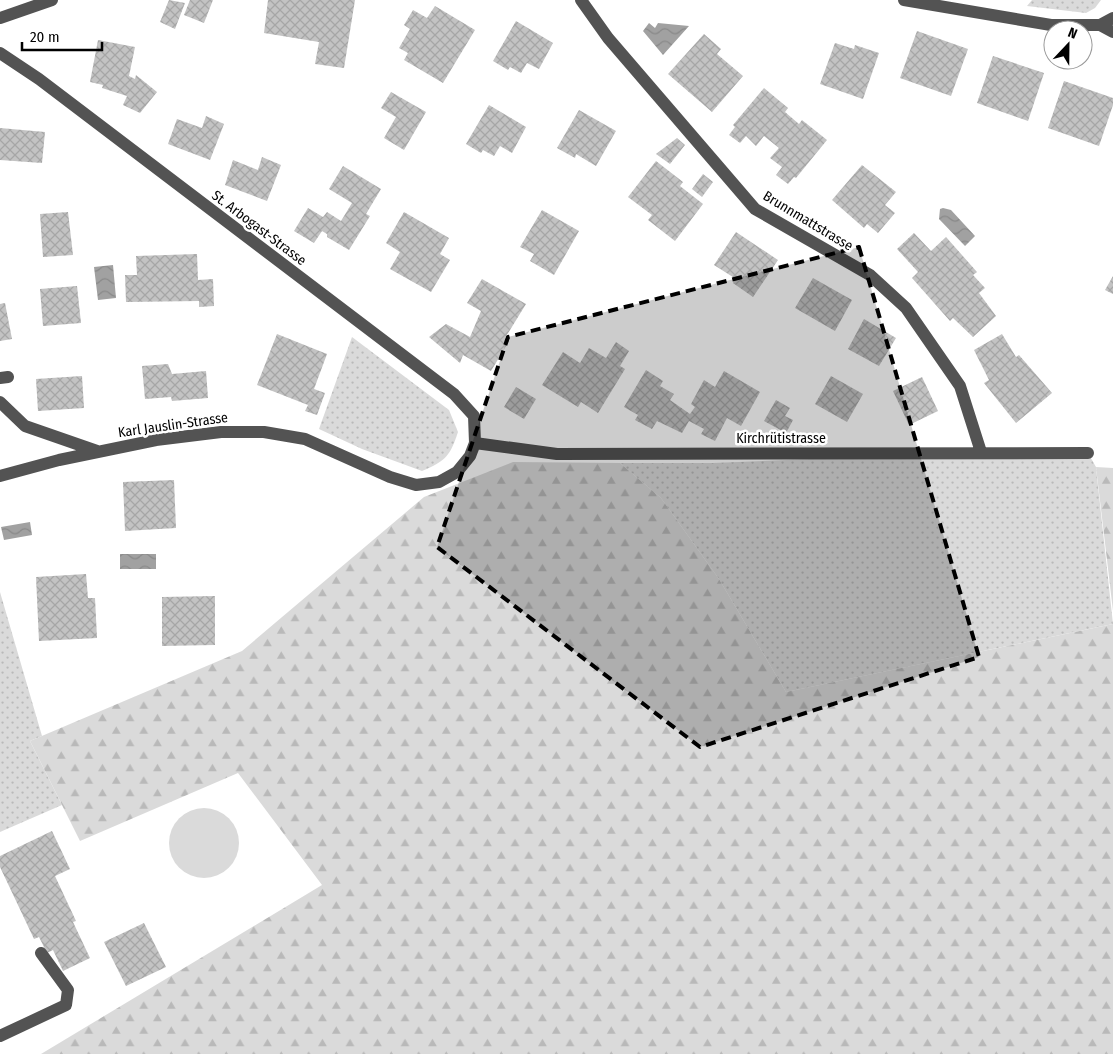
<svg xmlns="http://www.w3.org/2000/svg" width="1113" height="1054" viewBox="0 0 1113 1054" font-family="'Fira Sans Condensed',sans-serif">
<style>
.grass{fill:url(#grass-dots)}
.forest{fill:url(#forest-firs)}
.pitch{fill:#dadada}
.water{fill:url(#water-waves)}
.building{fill:url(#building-cross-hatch)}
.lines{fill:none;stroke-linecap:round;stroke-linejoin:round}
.minor{stroke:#535353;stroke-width:12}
.marked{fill:#000;fill-opacity:0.2;stroke:#000;stroke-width:4;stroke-dasharray:10 6;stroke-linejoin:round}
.labels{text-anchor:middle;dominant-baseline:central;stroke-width:5;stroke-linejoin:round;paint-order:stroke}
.street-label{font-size:14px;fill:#000;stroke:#fff}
</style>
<defs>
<pattern id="grass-dots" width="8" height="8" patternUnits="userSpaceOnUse" patternTransform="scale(1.25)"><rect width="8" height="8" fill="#dadada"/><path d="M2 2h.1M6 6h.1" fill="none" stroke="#b9b9b9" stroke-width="1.8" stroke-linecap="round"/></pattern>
<pattern id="forest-firs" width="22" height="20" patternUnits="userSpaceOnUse" patternTransform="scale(1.25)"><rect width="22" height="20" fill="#dadada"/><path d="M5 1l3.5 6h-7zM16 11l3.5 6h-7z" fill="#b9b9b9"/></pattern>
<pattern id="water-waves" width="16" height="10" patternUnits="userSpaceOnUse" patternTransform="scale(1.25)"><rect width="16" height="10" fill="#a1a1a1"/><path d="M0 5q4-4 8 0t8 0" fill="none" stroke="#898989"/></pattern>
<pattern id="building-cross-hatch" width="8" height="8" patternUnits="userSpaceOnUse" patternTransform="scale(1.25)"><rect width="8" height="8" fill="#c3c3c3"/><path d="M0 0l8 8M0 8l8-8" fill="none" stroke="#a6a6a6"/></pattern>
</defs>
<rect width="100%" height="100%" fill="#fff"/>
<path class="grass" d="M1032 0H1101L1095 8 1086 13 1027 6Z
M352 337 449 410 458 432C450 456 446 461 422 471L362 449 319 429Z
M981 452 1088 453 1096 467 1113 624 786 692 719 579 661 498 620 463H713Z
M0 592 42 736 30 741 62 805 0 832Z"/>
<path class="forest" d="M513 462 620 463 661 498 719 579 786 692 1113 624V1054H41L322 885 238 773 80 841 30 741 242 651 424 497Z
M1096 467 1113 468V611Z"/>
<path class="pitch" d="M169 843a35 35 0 1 1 70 0a35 35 0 1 1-70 0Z"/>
<path class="water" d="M649 23 655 28 658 23 689 26 663 55 643 31Z
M943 208 951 210 975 236 965 246 939 219 940 209Z
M113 265 116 298 98 300 94 267Z
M30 522 32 535 4 540 1 527Z
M120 554H156V569H120Z"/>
<path class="building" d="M169 0 185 3 175 29 160 22Z
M190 0H213L204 23 184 15Z
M268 0H355L344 68 315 64 319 42 264 33Z
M435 6 475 30 443 83 404 60 408 53 399 48 410 29 404 25 413 10 427 18Z
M516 21 553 43 539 69 527 63 521 73 510 67 508 70 493 61Z
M917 31 968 49 951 96 900 78Z
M704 34 721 49 717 54 743 76 712 112 668 74Z
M98 40 135 47 129 76 135 79 136 75 157 92 140 113 123 105 127 96 102 88 103 85 90 82Z
M835 43 854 49 855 45 879 53 863 99 820 84Z
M993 56 1044 73 1028 121 977 103Z
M1064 81 1113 98V105L1099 146 1048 128Z
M764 88 788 108 785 112 799 124 802 120 827 140 796 178 794 177 788 184 776 175 782 167 770 158 779 148 764 136 756 146 746 136 740 143 729 135 735 127 733 125Z
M391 92 426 112 404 150 384 138 396 117 381 108Z
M489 105 526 127 512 153 500 146 494 156 483 150 481 153 466 144Z
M579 110 616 131 596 166 576 154 575 158 557 148Z
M206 116 224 124 210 160 168 144 177 119 202 128Z
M0 128 45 132 42 163 0 160Z
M677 138 685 145 670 164 656 154Z
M262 157 281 165 267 201 225 185 233 160 258 170Z
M656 161 683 182 680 186 703 204 675 241 648 220 652 215 628 197Z
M862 165 896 192 885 205 895 213 878 233 867 224 864 228 832 200Z
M343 166 381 189 366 214 370 216 349 250 327 237V234L322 231 314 243 294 231 308 208 323 217 327 212 341 221 352 203 329 189Z
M703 174 713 182 702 197 692 189Z
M542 210 579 231 554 275 530 261 534 254 520 247Z
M68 212 73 255 43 257 40 214Z
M404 212 449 238 440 254 450 260 431 292 390 269 400 252 386 243Z
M736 232 778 260 753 297 733 283 736 279 714 265Z
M914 233 931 251 946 237 977 272 973 275 985 288 979 293 996 316 973 337 953 318 950 321 912 278 918 272 897 249Z
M197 254 198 280 213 279 214 306 199 307V301L126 302 125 275H137L136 256Z
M1113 276V294L1105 290Z
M813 278 852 300 835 331 795 308Z
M482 279 526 304 505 338 509 341 491 371 463 355 460 363 429 337 446 324 470 337 481 311 467 303Z
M77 286 81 323 43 326 40 289Z
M5 303 12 339 0 341V304Z
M864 319 896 338 879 366 848 349Z
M277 334 327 354 314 389 325 393 317 415 305 411 308 405 257 385Z
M1002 334 1016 357 1019 355 1052 393 1016 423 984 383 989 380 974 350Z
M616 342 629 351 620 366 625 369 598 413 581 402 578 407 542 385 563 352 580 363 589 348 606 358Z
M168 364 172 374 206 371 208 398 172 401 171 397 145 399 142 366Z
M646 370 663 381 660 386 674 394 670 400 690 414 695 407 691 404 704 380 715 387 724 371 760 392 741 426 727 418 715 441 701 434 704 429 689 421 682 433 657 421 652 429 635 420 638 415 624 407Z
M82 376 84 408 38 411 36 379Z
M831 376 863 394 847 422 815 404Z
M922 377 938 411 909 425 893 391Z
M516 387 536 399 524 419 504 407Z
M776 400 790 408 785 416 793 420 786 433 764 421Z
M174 480 176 528 125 531 123 482Z
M86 574 88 598H95L97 638 39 641 36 577Z
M215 596V645L162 646V597Z
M52 831 70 869 55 876 76 921 73 922 90 958 63 971 53 950 47 953 39 937 34 939 0 867V856Z
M144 923 166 967 126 986 104 942Z"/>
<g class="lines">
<path class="minor" d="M581 0 608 38 755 209 870 275 906 308 960 386 981 452
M904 0 1051 25H1100L1113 18
M0 18 52 0
M1100 25 1113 32
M0 53 39 79 454 394 474 416 475 443 470 456 457 472 439 482 416 485 390 477 305 439 264 432H221L156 440 59 460 0 476
M0 378 8 377
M0 402 25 426 97 451
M475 443 557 454 1088 453
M0 1036 66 1005 68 990 41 953"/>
</g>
<path class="marked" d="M859 247 979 657 700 747 437 547 508 337Z"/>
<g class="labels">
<g class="street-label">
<text transform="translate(808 221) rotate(31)">Brunnmattstrasse</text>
<text transform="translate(259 228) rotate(37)">St. Arbogast-Strasse</text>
<text transform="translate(173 425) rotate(-8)">Karl Jauslin-Strasse</text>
<text x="781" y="438">Kirchrütistrasse</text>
</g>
</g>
<g transform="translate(1068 45) rotate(22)"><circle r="24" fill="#ffffff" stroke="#999999"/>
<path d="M0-4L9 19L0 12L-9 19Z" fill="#000000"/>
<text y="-8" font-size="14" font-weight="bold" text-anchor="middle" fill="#000000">N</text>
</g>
<path d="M22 42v8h80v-8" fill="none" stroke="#000000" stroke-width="2.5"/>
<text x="30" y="42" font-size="15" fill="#000000" stroke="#ffffff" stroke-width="4" paint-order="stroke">20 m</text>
</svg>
